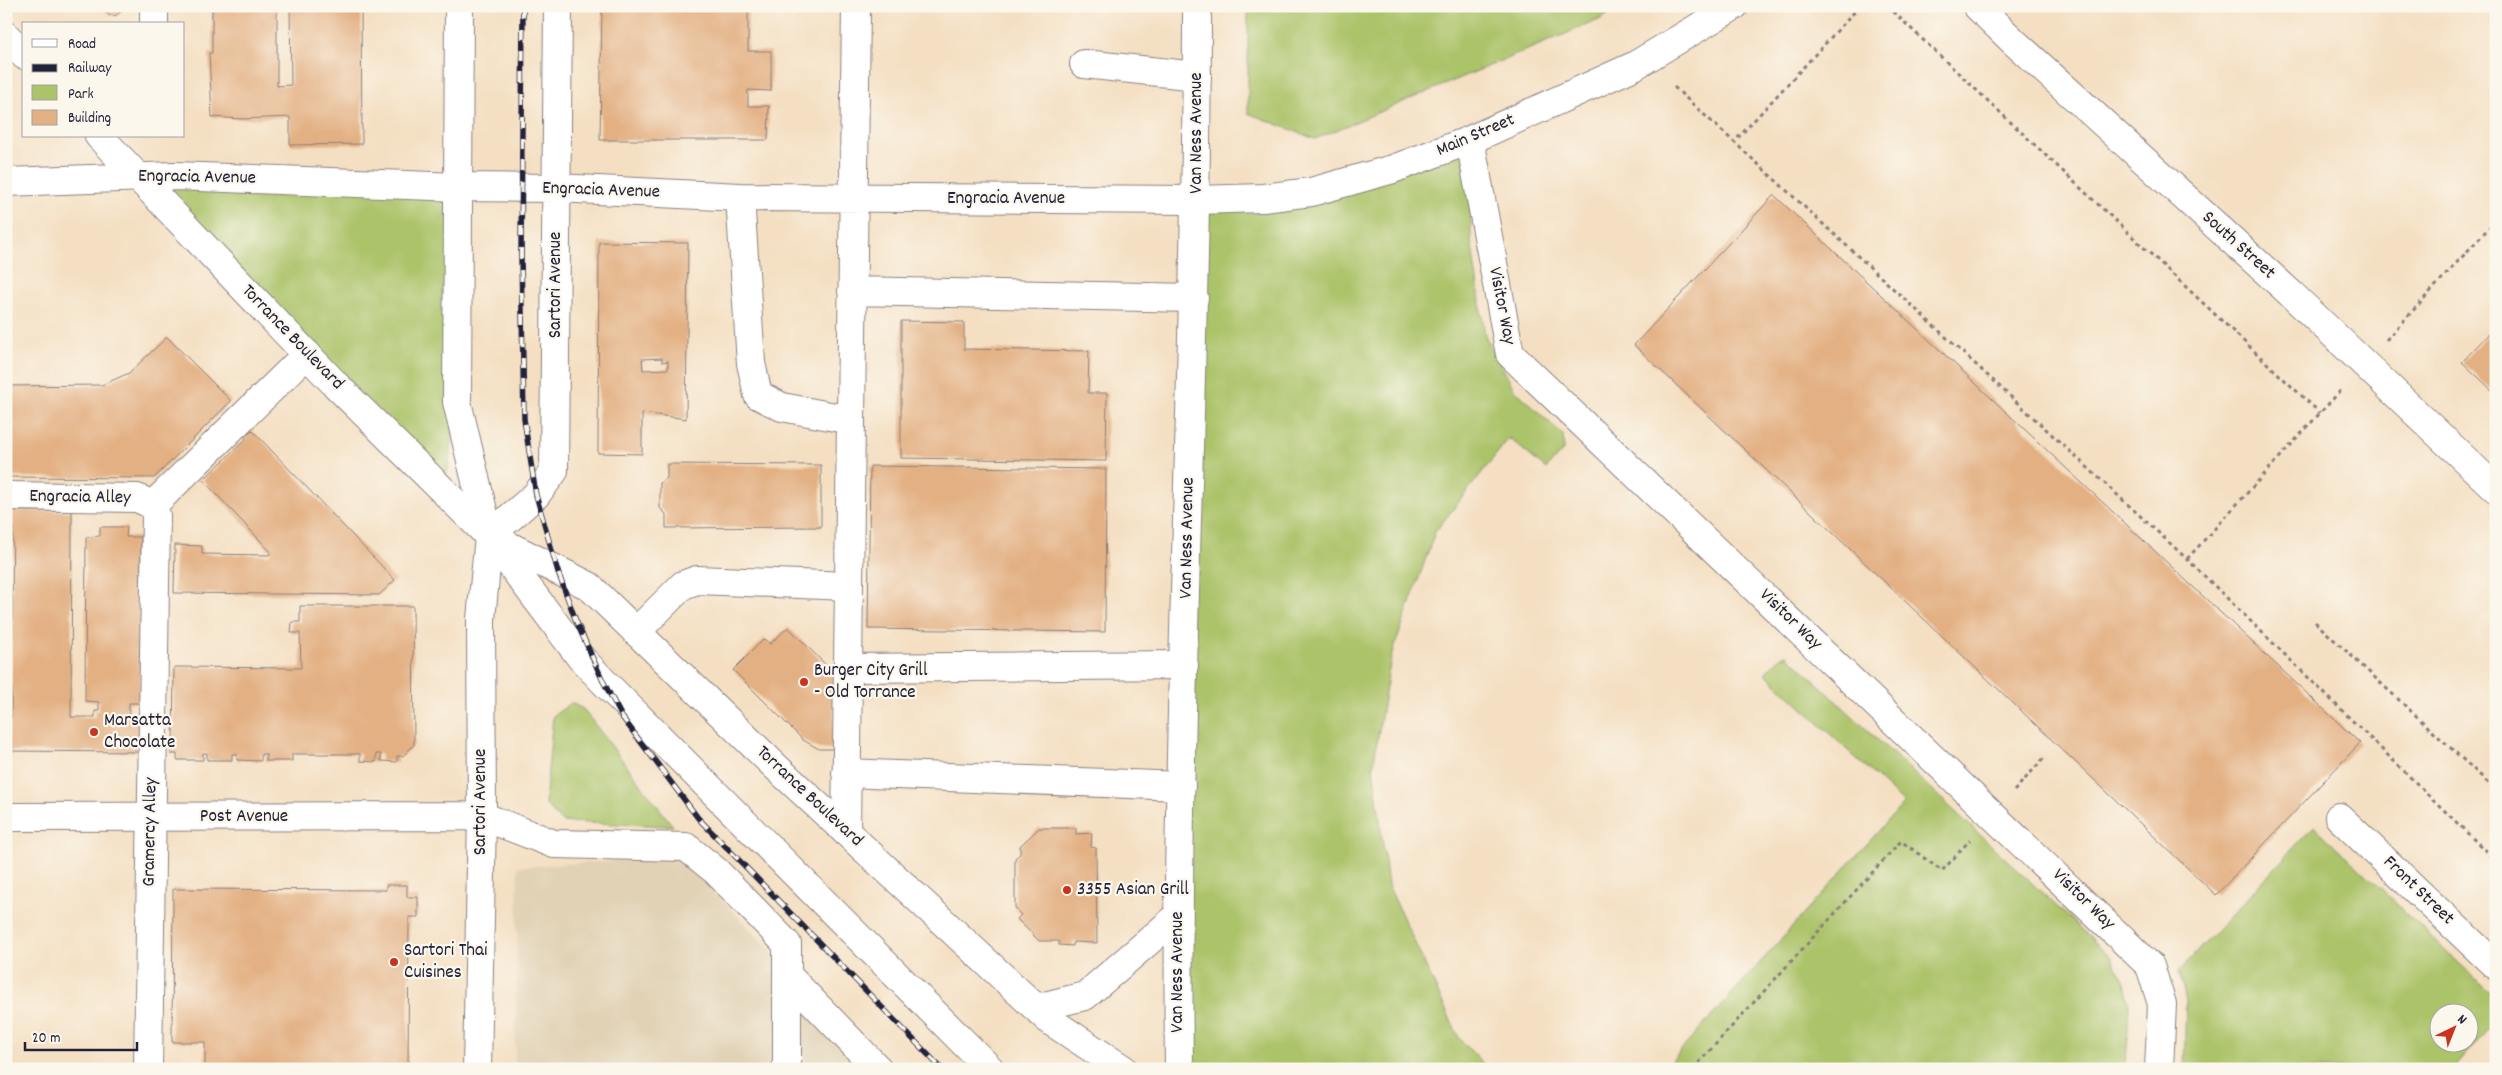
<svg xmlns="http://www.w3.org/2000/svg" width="2502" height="1075" viewBox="0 0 2502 1075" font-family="Dekko,sans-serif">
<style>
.built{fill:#e1d2b5}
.green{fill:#abc369;stroke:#667252;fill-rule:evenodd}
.building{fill:#e3b083;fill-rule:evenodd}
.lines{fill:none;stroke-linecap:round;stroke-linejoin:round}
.minor-casing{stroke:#8b807e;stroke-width:30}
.major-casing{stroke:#8b807e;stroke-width:30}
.path{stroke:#8b807e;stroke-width:3;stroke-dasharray:4 4;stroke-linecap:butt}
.minor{stroke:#fff;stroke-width:28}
.major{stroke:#fff;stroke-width:28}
.rail-casing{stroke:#22223b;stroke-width:5.5}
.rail{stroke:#fbf7ec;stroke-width:4;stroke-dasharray:11;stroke-linecap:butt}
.poi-dot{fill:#c8321e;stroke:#fbf7ec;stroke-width:2}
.labels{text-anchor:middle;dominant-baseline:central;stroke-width:4.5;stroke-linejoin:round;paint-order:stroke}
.street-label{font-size:19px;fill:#22223b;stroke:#fbf7ec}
.poi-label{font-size:19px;fill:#22223b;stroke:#fbf7ec;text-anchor:start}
</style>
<rect width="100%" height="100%" fill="#fbf7ec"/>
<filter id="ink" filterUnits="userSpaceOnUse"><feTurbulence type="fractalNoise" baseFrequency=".02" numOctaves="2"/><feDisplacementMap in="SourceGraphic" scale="10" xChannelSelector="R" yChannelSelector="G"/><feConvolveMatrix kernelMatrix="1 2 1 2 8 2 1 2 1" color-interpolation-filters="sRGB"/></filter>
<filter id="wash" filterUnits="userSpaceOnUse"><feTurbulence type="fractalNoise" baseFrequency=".0096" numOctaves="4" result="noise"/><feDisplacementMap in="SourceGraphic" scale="20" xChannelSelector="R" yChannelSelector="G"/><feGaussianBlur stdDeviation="1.12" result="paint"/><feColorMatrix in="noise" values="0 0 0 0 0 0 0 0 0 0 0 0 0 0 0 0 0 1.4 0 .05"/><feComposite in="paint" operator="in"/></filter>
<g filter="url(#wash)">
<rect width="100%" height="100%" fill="#f4dfc2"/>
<path class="built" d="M680 857 886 1069H515L518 867Z"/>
<path class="green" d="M1248 6H1620L1601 19 1315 139 1248 113Z
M1470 140 1471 240 1485 336 1514 389 1563 435 1564 449 1546 469 1509 438 1435 532 1391 657 1373 766 1388 885 1459 1038 1488 1069H1179L1197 200 1263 198Z
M136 176 458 187 457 402 445 492Z
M1787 655 2111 957 2125 982 2129 1005 2126 1069H1664L1904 803 1765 673 1779 658Z
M571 703 583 709 673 826 562 822 545 804 553 716Z
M2314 826 2496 998V1020L2454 1069H2184L2186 1001 2179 971ZM2470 1012V1042H2440V1012Z"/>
<g id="blocks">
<path class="building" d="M101 6H121L124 9 115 16 109 15Z
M212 6H277V86L291 85 290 6H361L362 144 290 145V117L241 119 212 117 209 53H212Z
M602 6H748V51H771V91L748 90V106H769L768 140H600Z
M1774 195 2360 743 2216 895 1634 345Z
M599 242 688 243 686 419 642 413V454L598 453ZM662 358V362L668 361V369L643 370 642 359Z
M901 321 964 322V349L1089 351 1088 393H1107L1106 461 901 458Z
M2496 326V394L2462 362Z
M167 337 231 401 154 478 6 477V386L102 385 129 373Z
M252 430 395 580 379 595 174 593 175 545 202 546V554L269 555 271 552 203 480 246 439 245 437Z
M667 464 821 465V527L666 528V514L660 508V483L667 478Z
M870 466 1106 469 1105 632 868 629Z
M13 511H72L71 717H95V711H99V702L85 701 86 537 100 536V527H127L126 537H141L140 703H129V716H140L139 752 6 751V718H11Z
M300 606H413L414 745 403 756H397V762L381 761V754H376V762L360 761V754H292V761H266V754H261V761L237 760V754H232V760H207V753H203V760H177V754H171V750H173L174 667 301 668 300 633H291L292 622H300Z
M788 627 834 673V749H819L803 740 733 670 764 639 770 644Z
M1039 828H1076V834L1092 833 1091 847 1096 848 1097 943 1073 942V946L1059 945V941H1039L1017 919 1021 915 1015 908V858L1020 854V846Z
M386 885H407V897H418V917H409L408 1069H205V1042H172L173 889 386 890Z"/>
</g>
</g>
<g filter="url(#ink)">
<use href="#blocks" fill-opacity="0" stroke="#8b807e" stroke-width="1"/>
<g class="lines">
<g class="minor-casing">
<path id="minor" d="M459 6 457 402 489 536 481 619 482 816 477 1069
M1977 6 2013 41 2290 293 2496 489
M154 24V6
M1084 64 1197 76
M1470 140 1510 354 2150 966 2162 1004 2159 1069
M6 182 175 176 458 187 557 188 740 197 1197 200 1263 198 1311 192 1393 169 1470 140 1634 66 1734 6
M740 197 751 363 758 395 782 407 851 420
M852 291 1194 298
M6 496 137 498 153 505
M153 505 307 354
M489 536 536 495 554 471 558 6
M636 632 683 585 697 580 848 586
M848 668 1184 665
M846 773 1181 786
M6 817 482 816 554 844 686 847 716 871 787 944V1069
M2339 817 2496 966
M846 832 856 6
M787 975 878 1069
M148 1069 156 515 153 505"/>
</g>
<g class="major-casing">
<path id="major" d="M6 36 24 55
M99 136 335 384 489 536 581 658 603 681 990 1069
M497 540 589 586 777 768 1049 1020 1123 1069
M1036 1008 1085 996 1178 916
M1179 1069C1175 715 1197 360 1197 6"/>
</g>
<path class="path" d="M1860 6 1734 142 2187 559 2496 861
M1887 6 2320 413
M1674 87 1734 142
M2386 340 2496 220
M2187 559 2342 389
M2315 622 2496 790
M2014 791 2044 758
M1693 1069 1901 841 1942 871 1970 840"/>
<use href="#minor" class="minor"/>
<use href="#major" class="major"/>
<g class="rail-casing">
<path id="rail" d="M523 6 521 256 524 419 536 495 558 572 576 621 603 681 622 717 698 818 942 1069"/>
</g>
<use href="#rail" class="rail"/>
</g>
</g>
<g class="poi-dot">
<circle cx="804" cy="682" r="5"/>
<circle cx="94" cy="732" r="5"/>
<circle cx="1067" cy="890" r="5"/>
<circle cx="394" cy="962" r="5"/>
</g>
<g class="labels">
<g class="street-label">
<text transform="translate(1197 133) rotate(-90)">Van Ness Avenue</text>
<text transform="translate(1476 136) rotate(-23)">Main Street</text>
<text transform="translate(197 178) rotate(1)">Engracia Avenue</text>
<text transform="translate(601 191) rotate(2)">Engracia Avenue</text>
<text x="1006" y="199">Engracia Avenue</text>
<text transform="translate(2238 246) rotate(42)">South Street</text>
<text transform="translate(556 285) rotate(-90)">Sartori Avenue</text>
<text transform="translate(1501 306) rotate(79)">Visitor Way</text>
<text transform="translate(292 338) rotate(46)">Torrance Boulevard</text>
<text transform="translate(80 498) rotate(1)">Engracia Alley</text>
<text transform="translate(1188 538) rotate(-89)">Van Ness Avenue</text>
<text transform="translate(1790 620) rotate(44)">Visitor Way</text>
<text transform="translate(809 797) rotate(43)">Torrance Boulevard</text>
<text transform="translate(481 802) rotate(-90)">Sartori Avenue</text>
<text x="244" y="817">Post Avenue</text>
<text transform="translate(151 832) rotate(-89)">Gramercy Alley</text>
<text transform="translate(2418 891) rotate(44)">Front Street</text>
<text transform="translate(2083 900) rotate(44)">Visitor Way</text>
<text transform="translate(1178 972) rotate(-90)">Van Ness Avenue</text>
</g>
<g class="poi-label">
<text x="814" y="671">Burger City Grill<tspan x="814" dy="22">- Old Torrance</tspan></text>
<text x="104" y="721">Marsatta<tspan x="104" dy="22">Chocolate</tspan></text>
<text x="1077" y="890">3355 Asian Grill</text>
<text x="404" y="951">Sartori Thai<tspan x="404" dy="22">Cuisines</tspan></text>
</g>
</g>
<rect width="2502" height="1075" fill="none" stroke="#fbf7ec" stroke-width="25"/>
<rect x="22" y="22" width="162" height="115" fill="#fbf7ec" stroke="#a4a2a5"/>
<rect x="32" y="39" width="25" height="8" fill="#ffffff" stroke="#a4a2a5"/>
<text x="68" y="48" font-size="15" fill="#22223b">Road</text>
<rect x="32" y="64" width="25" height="8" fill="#22223b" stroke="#a4a2a5"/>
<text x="68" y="72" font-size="15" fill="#22223b">Railway</text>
<rect x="32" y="85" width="25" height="15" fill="#abc369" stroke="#a4a2a5"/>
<text x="68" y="98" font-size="15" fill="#22223b">Park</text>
<rect x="32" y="110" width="25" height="15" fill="#e3b083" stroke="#a4a2a5"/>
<text x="68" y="122" font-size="15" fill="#22223b">Building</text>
<g transform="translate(2454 1028) rotate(43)"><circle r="24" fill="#fbf7ec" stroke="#a4a2a5"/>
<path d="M0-4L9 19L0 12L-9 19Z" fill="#c8321e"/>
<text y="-8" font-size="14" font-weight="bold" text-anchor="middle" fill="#22223b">N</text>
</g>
<path d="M25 1042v8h112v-8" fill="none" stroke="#22223b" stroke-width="2.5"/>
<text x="32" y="1042" font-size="15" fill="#22223b" stroke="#fbf7ec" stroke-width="4" paint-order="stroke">20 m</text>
</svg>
